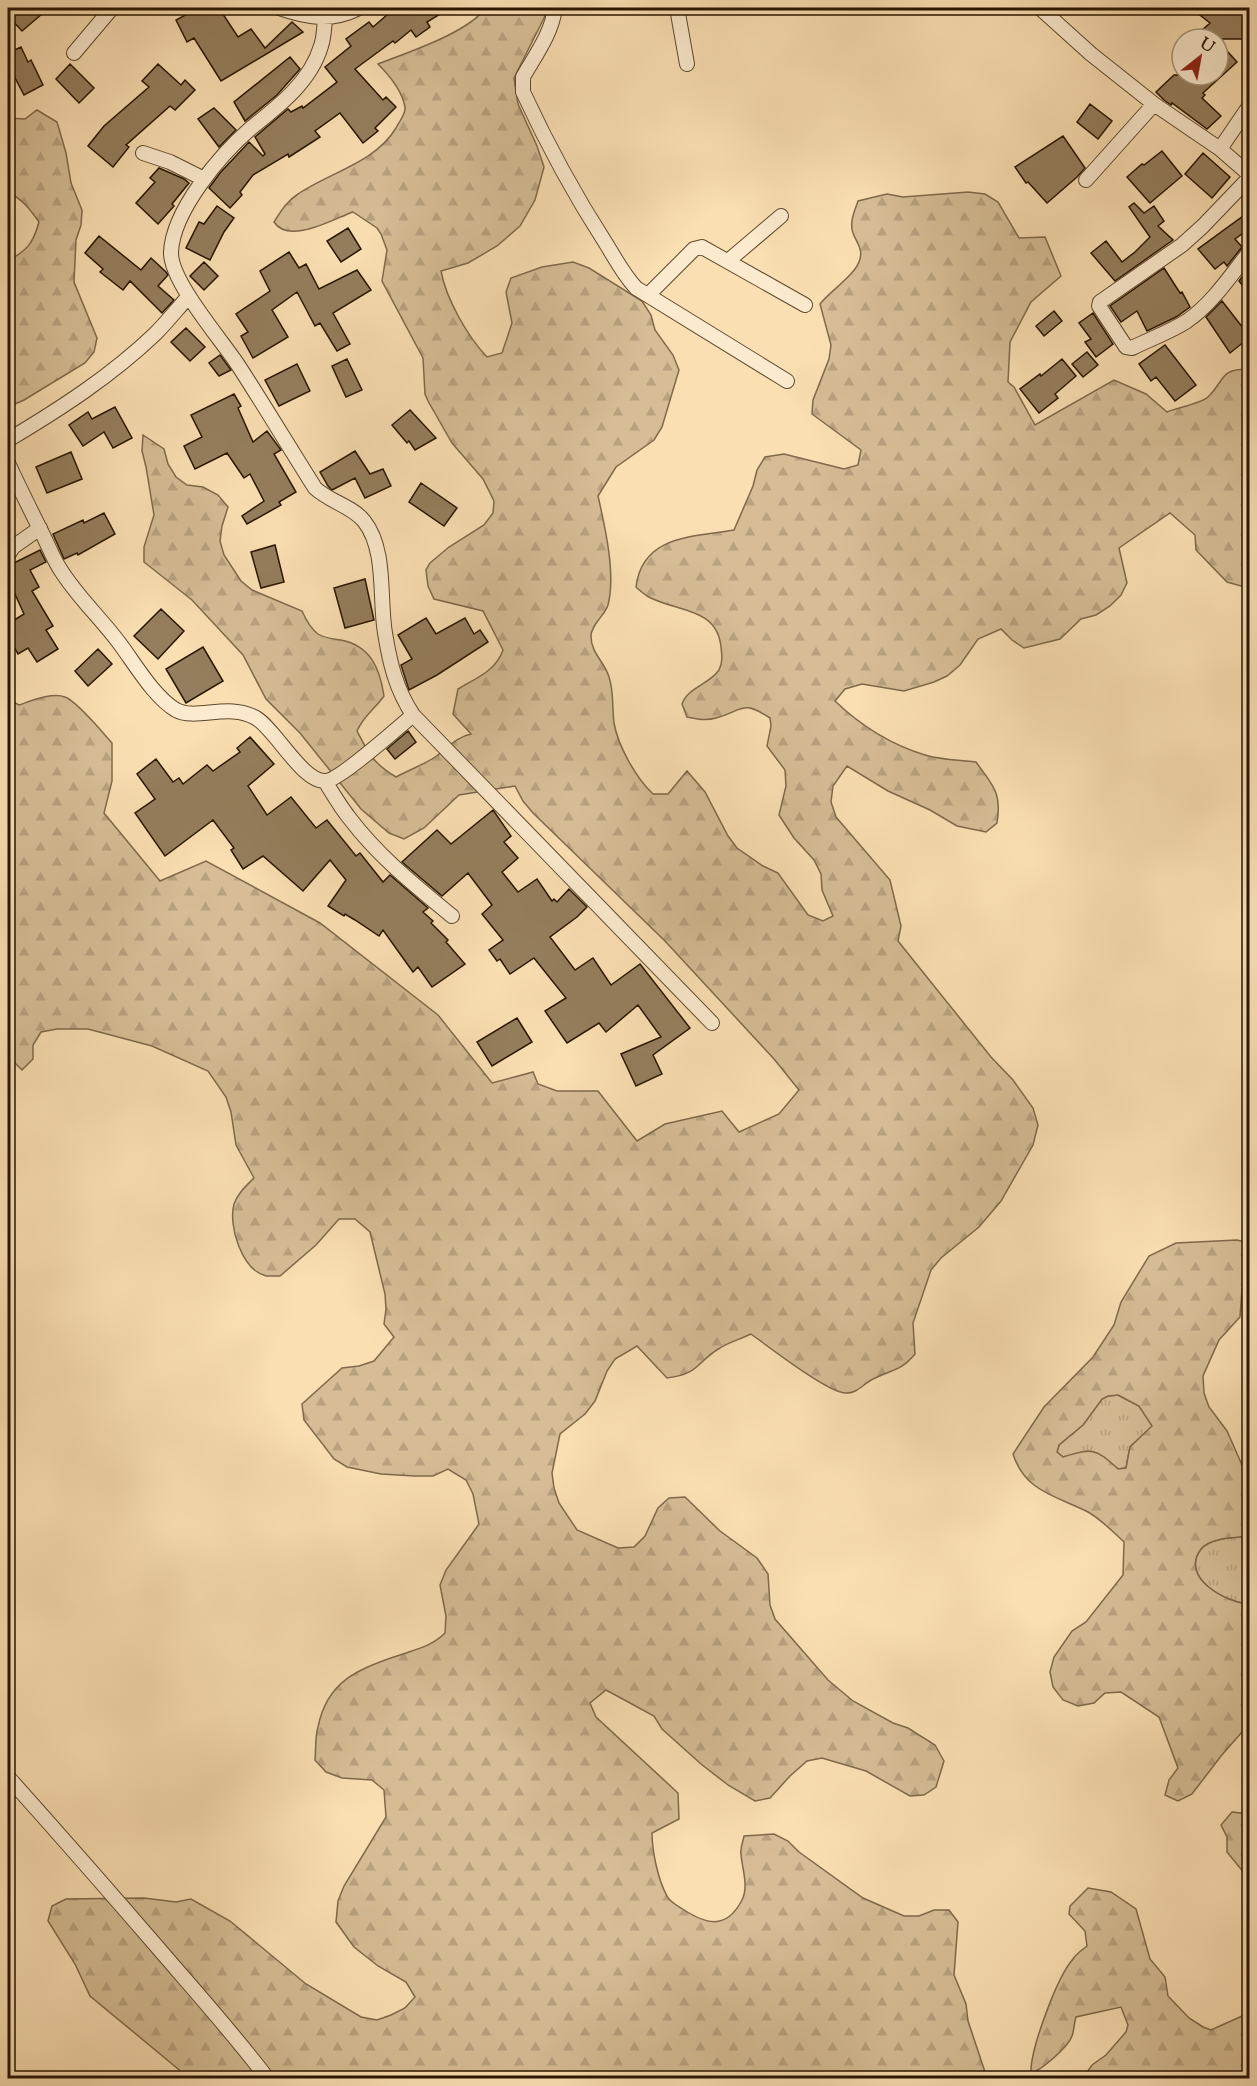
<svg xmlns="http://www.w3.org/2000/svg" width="1257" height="2086" viewBox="0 0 1257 2086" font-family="'Sorts Mill Goudy',serif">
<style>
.grass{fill:url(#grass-tufts);stroke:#7f694a;stroke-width:1.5}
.forest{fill:url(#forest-firs);stroke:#7f694a;stroke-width:1.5;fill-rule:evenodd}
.building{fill:#957e5d;stroke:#281500;stroke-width:1.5}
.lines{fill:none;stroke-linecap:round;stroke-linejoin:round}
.minor-casing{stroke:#5c482d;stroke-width:16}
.minor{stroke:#fceace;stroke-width:14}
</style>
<defs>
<pattern id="grass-tufts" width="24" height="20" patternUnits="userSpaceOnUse" patternTransform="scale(1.5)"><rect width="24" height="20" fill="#d6bd95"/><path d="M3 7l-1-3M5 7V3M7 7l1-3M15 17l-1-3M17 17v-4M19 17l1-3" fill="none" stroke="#b8a27f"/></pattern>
<pattern id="forest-firs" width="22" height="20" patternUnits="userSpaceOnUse" patternTransform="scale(1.5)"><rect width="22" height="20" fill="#d6bd95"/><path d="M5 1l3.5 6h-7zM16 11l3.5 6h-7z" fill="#b8a27f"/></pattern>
</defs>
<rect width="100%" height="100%" fill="#fadfb3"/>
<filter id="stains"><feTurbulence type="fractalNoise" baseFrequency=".00333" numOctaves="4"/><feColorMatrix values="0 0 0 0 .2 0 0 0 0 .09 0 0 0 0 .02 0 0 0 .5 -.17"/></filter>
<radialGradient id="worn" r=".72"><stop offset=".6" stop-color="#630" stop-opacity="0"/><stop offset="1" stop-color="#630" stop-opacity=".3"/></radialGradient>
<path class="grass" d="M1118 1395 1139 1406 1153 1426 1130 1447 1126 1468 1118 1469C1095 1448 1093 1448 1063 1457L1057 1452 1059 1445 1083 1425 1102 1399 1108 1396Z
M1249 1536V1604C1227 1603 1179 1578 1201 1549 1211 1537 1235 1538 1249 1536Z"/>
<path class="forest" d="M485 8H549L514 78 518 104 537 146 544 167 535 200 520 226 497 246 468 263 441 271C446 299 468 337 487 357L502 353 512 323 506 292 511 278 542 267 573 262 589 268 642 301 651 315 655 330 673 355 679 370 662 427 654 440 616 467 598 496C605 527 616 574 608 605 605 615 591 625 591 636 591 654 605 662 609 677 614 691 612 708 614 723 618 746 636 778 653 794H668L687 771 705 792 728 836 737 848 763 866 778 873 808 915 823 921 833 916 822 890 821 874 814 860 794 838 779 815 786 786 785 770 767 746 771 726 770 718C741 699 743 711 716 718 706 721 697 719 687 717L682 704C688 687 710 684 719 670 723 662 722 655 721 647 717 606 674 612 647 596 643 593 639 590 636 587 642 535 693 537 734 530L753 486 757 470 765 457 784 454 844 469 858 465 861 450 812 414 813 400 829 359 831 345 820 304C831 290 856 275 860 259 863 248 856 242 853 233 849 222 855 210 858 201L887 194 903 197 968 192 985 194 998 202 1019 238 1045 237 1061 276 1031 302 1010 342 1008 382 1014 387 1035 425 1114 380 1146 394 1167 412C1177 408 1202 403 1208 397 1226 380 1218 369 1249 369V584L1241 586 1227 582 1196 550 1195 535 1170 513 1119 548 1127 583 1121 595 1110 606 1096 615 1081 619 1060 639 1024 648 1012 640 1001 629 978 639 960 665 947 676 934 682 904 691 862 684 845 689 835 701C861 726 889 744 925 755 941 760 960 760 976 762 993 786 1002 792 997 823L986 832 957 826 930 810 888 791 847 766 833 786 831 802 836 817 890 880 901 926 898 941 991 1057 1013 1080 1033 1108 1038 1125 1033 1145 1001 1201 979 1227 941 1258 931 1270 913 1323 915 1354C900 1372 892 1369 873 1379 863 1384 857 1394 845 1393 827 1392 769 1347 751 1334 741 1339 729 1342 720 1348 696 1362 700 1374 667 1378L637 1346 615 1359 607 1371 595 1401 585 1414 560 1434 552 1473 554 1488 559 1503 577 1530 618 1548 634 1547 645 1536 658 1508 669 1498 685 1497 720 1531 757 1558 768 1574 770 1605 775 1619 828 1680 853 1701 893 1723 908 1728 935 1745 944 1761 936 1787 924 1795 910 1796 866 1771 822 1758 807 1761 790 1776 770 1798 755 1801 728 1785 701 1764 662 1729 654 1716 606 1690 590 1703 596 1717 678 1793 679 1819 652 1833C652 1851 658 1880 667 1896 669 1901 676 1905 681 1908 705 1924 726 1931 742 1900 749 1886 742 1869 741 1854 740 1848 743 1842 744 1836L774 1834 788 1841 799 1852 863 1898 904 1916H919L934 1910H949L958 1922 954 1975 966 2004 968 2021 987 2078H189L90 1996 75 1964 48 1921 52 1906 66 1899 144 1898 176 1902 191 1899 230 1921 306 1984 361 2017 377 2020 391 2015 405 2008 415 1997 406 1982 378 1966 354 1947 336 1922 338 1901 344 1886 386 1817 384 1790 372 1780 342 1778 326 1772 315 1760C316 1749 315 1737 318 1727 327 1681 359 1668 400 1655 417 1649 432 1646 445 1633L446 1616 440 1585 446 1570 479 1524 473 1494 466 1480 448 1469 433 1476H415L381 1474 347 1467 334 1459 304 1420 302 1404 342 1368 359 1366 374 1361 394 1337 384 1324 386 1309 385 1294 370 1232 355 1219H339L316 1245 280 1276C276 1276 270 1276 266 1276 242 1270 228 1226 234 1204 238 1193 246 1186 254 1178L236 1145 231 1112 226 1097 208 1071 152 1046 88 1029H57L41 1032 33 1045V1059L22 1070 8 1056V699L19 705C31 701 52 692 65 697 77 701 103 733 112 743V781L104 813 160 881 206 861 320 923 438 1015 492 1083 533 1072 538 1084 557 1091H598L637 1141 665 1124 722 1111 739 1132 779 1114 799 1090 774 1059 665 941 533 813 523 801 515 786 459 795 424 828 404 839 389 833 361 809 300 733 266 699 243 655 192 600 144 562V547L154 515 146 467 142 451 143 435 164 449 168 464 176 477 187 485 203 487 218 495 228 507 222 526 220 541 224 555 241 581 252 590 302 611C306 620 310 628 318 634 324 638 334 639 341 640 371 646 380 669 384 696 374 710 364 715 357 731 369 754 373 763 396 777 409 770 423 765 435 757 447 749 456 737 471 734L453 714 458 689C476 678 496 671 503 650L483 611 434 599 428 586 426 570 430 563 449 547 484 525 493 513 494 501 483 479 452 443 428 401 425 394 423 358 382 281 387 250 381 234 377 228 353 212C333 219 289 245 274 222 281 211 287 201 298 194 330 172 375 163 396 128 399 122 406 114 405 107 402 90 389 75 378 64 406 53 470 32 485 8Z
M37 110 57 122 66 153 71 183 82 210 81 225 76 240 74 282 97 338 94 352 85 363 24 400 8 407V261C27 250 33 244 39 222 30 209 22 199 8 192V118L25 119Z
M1237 1240 1249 1243V1279L1242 1289 1240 1317 1219 1340 1203 1376 1204 1393 1209 1407 1227 1431 1249 1481V1536C1235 1538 1211 1537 1201 1549 1179 1578 1227 1603 1249 1604V1724L1221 1756 1192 1794 1178 1801 1165 1795 1169 1780 1178 1768 1159 1717 1121 1692 1105 1693 1094 1703 1078 1706 1063 1700 1053 1687 1050 1672 1054 1657 1072 1631 1086 1622 1123 1575 1124 1542C1112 1531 1102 1520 1088 1512 1057 1496 1025 1492 1013 1454L1044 1407 1093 1357 1114 1325 1121 1302 1149 1256 1176 1243ZM1118 1395 1139 1406 1152 1426 1130 1447 1126 1468 1118 1469C1095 1448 1093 1448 1063 1457L1057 1452 1059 1445 1083 1425 1102 1399 1108 1396Z
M1232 1812 1249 1814V1879L1227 1852V1837L1221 1825Z
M1088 1888 1111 1892 1136 1909 1150 1959 1165 1977 1168 1996 1189 2018 1203 2027 1211 2030 1249 2013V2078H1083L1092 2065 1106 2055 1126 2032 1128 2025 1121 2007 1076 2017C1074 2023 1074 2031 1072 2036 1068 2047 1042 2070 1031 2073 1030 2050 1057 1977 1073 1959 1076 1954 1082 1950 1087 1946L1085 1931 1069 1914 1070 1906Z"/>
<path class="building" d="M24 8H49L22 31 11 19Z
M198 8H219L238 37 251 29 265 48 292 22 303 32 221 81 194 38 187 42 176 20Z
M395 8H450L427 22 430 27 416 37 411 30 395 43 393 41 355 69 383 100 386 97 396 107 375 128 378 131 363 143 340 113 315 131 320 137 289 157 288 154 253 175 240 192 242 195 230 208 209 188 220 173 249 142 263 156 265 154 255 137 288 109 291 112 302 106 303 108 337 82 325 67 351 46 346 39 369 22 373 27Z
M1191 8H1241L1250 19V39H1192L1210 23Z
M21 47 28 62 31 60 43 85 24 95 14 76 8 82V53Z
M1228 52 1237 62 1203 93 1205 95 1202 98 1221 116 1207 129 1172 103 1171 105 1164 100 1156 92 1174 75H1218V61Z
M290 57 300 69 277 95 245 121 234 102Z
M70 64 94 88 79 103 56 79Z
M158 64 181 85 185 80 195 90 175 110 170 106 126 145 129 147 113 167 88 146 104 126 149 87 142 81Z
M1090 104 1112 121 1098 139 1077 122Z
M214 108 236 130 219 147 198 119Z
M1063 136 1085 168 1077 177 1047 203 1028 182 1026 183 1015 167Z
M1162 151 1182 176 1150 203 1127 177 1142 164 1144 165Z
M1203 153 1230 177 1212 198 1185 174Z
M159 168 184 179 189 183 172 204 174 206 158 224 136 203 155 182 150 178Z
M1134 203 1144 213 1154 206 1164 221 1158 226 1173 240 1115 281 1091 253 1106 241 1122 262 1135 252 1150 237 1129 207Z
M217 206 234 218 224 232 210 260 186 248 199 222 204 224Z
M1250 211V228L1235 239 1242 247 1227 266 1224 262 1215 269 1198 249Z
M348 228 361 249 341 262 327 241Z
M99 236 141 270 151 258 166 272 168 275 158 286 174 300 162 313 130 281 123 290 100 272 103 269 85 253Z
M289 252 299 268 306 264 319 289 357 270 371 290 333 313 350 344 337 351 320 323 315 326 297 292 272 310 288 337 253 358 241 336 248 332 236 314 270 291 260 271Z
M204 262 218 276 204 290 190 276Z
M1250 266V295L1239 281Z
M1164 268 1180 293 1182 292 1190 307 1176 317 1147 331 1137 311 1121 322 1110 306Z
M1222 301 1250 337 1230 353 1206 317Z
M1054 311 1062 321 1044 336 1036 326Z
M1093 313 1113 344 1096 357 1085 342 1091 339 1079 323Z
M186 328 205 347 190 361 171 342Z
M1165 345 1196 385 1175 401 1156 377 1151 381 1139 364Z
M1087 352 1098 365 1083 377 1072 364Z
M220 355 231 370 219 376 209 363Z
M347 359 362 390 346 397 332 366Z
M1062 359 1076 376 1055 394 1058 398 1039 413 1020 389 1040 374 1041 376Z
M297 364 310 391 279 406 265 380Z
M234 394 241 406 238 408 253 442 267 431 281 450 274 454 296 492 279 502 281 505 247 524 242 516 264 501 250 474 244 478 227 453 195 469 184 446 202 437 191 415Z
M115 407 132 438 113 448 104 432 83 446 69 425 88 412 92 419Z
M410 410 436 438 415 450 409 441 407 443 392 425Z
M355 451 370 474 383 469 391 486 365 498 355 478 332 490 328 486 320 472Z
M71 452 82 479 47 493 36 467Z
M421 483 457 508 444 526 409 502Z
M104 513 115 534 78 555 77 553 64 559 53 534 83 520 84 523Z
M275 545 284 582 261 588 251 552Z
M40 550 46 562 30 570 39 587 32 591 53 626 46 630 58 649 37 662 28 648 18 654 8 636V624L24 614 10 583 13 581 8 566Z
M365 579 374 620 345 628 334 588Z
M161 609 184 631 158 659 134 636Z
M426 618 436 634 465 618 474 634 480 630 488 642 437 675 409 690 401 665 412 659 398 635Z
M203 647 223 681 186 703 166 669Z
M98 649 112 664 88 686 75 671Z
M408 731 416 742 395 759 387 749Z
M250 737 274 764 248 786 267 815 291 797 316 828 327 820 356 856 360 853 383 882 390 875 428 908 423 912 433 921 431 923 448 940 446 942 465 964 432 987 418 967 413 972 383 930 379 936 355 920 345 914 344 916 328 906 346 880 330 860 303 891 263 856 243 869 231 850 234 848 213 820 165 856 135 813 155 799 137 774 156 759 173 782 179 778 183 784 207 765 213 771 240 752 237 748Z
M493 810 511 836 504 842 518 858 502 872 518 892 537 879 552 901 554 899 557 902 569 889 587 907 577 917 550 937 575 970 593 958 611 985 640 964 690 1028 653 1055 662 1074 636 1086 621 1054 661 1037 638 1005 606 1032 599 1023 567 1043 545 1011 566 998 534 958 510 974 500 959 497 961 489 950 503 940 482 914 492 905 468 873 442 896 402 862 437 830 451 844Z
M517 1018 532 1042 492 1066 477 1042Z"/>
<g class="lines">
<g class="minor-casing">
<path id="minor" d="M279 8C308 18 331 22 359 8
M555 8C552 33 535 56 523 77V92C547 144 574 194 605 242 615 258 623 274 636 288L787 381
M677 8 687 64
M1040 8 1091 54 1154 104 1220 149 1250 175
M325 19C324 28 324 38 321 46 311 81 279 106 251 128 221 154 173 210 171 252 170 281 221 339 238 365 264 405 289 447 315 488 330 502 352 506 364 521 387 550 379 599 385 633 390 664 396 689 413 715L712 1023
M74 53 112 8
M1220 149 1250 105
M143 153 170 162 204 179
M1250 177 1203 226 1182 245 1100 302 1099 306 1126 347 1132 348C1150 339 1170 332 1187 321 1212 304 1231 275 1250 251
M1086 180 1154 104
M728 261 781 216
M648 295 694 249 702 247 805 305
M8 440C60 409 111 376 155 334 167 322 178 308 189 296
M8 463C18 485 29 507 40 529 47 542 52 557 60 569 78 598 101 618 120 644 135 664 154 697 176 710 196 721 229 702 256 718 276 730 303 783 326 781 339 780 399 727 413 715
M8 555 13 547 40 528
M325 781C333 794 341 808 351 820 379 857 417 887 452 916
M8 1777C59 1834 109 1891 159 1949 195 1991 233 2033 267 2078"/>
</g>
<use href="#minor" class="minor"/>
</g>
<rect width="1257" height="2086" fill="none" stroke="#fadfb3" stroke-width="30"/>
<rect x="9" y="9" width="1239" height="2068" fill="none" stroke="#281500" stroke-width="3"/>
<rect x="15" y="15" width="1227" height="2056" fill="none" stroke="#281500" stroke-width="1.5"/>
<g transform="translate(1200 57) rotate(31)"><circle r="28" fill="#fceace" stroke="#a7957c" stroke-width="1.5"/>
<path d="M0-4.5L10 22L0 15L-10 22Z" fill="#8f2418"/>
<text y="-9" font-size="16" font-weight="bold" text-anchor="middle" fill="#281500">U</text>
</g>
<rect width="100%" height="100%" filter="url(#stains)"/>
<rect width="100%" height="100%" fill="url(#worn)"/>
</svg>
